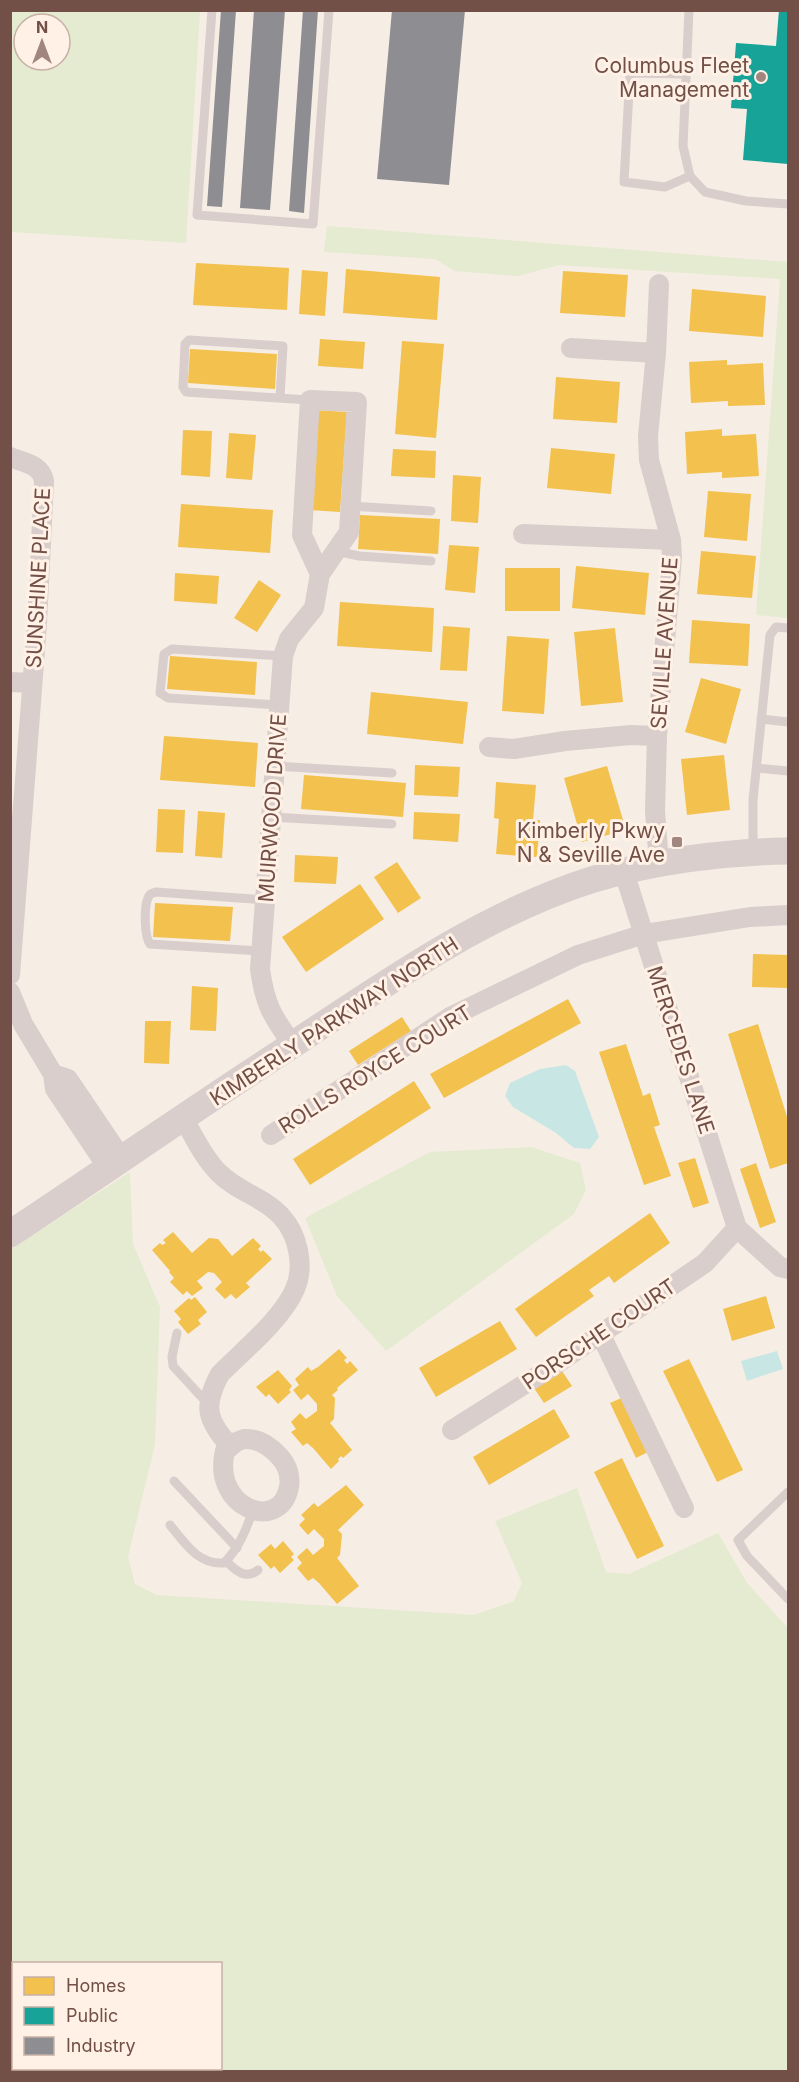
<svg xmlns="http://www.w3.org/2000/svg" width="799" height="2082" viewBox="0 0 799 2082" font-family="Inter,sans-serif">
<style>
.green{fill:#e5ebd0;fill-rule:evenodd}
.water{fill:#c8e7e4}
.homes{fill:#f2c14e}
.public{fill:#17a398}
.industry{fill:#8d8d92}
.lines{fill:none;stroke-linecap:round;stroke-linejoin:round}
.lane{stroke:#d9cecb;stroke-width:9}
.street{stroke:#d9cecb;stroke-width:20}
.secondary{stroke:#d9cecb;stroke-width:27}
.poi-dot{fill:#a0867e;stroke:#fff1e6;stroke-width:2}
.labels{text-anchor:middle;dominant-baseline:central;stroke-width:6;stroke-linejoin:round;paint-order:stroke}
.poi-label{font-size:21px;fill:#724f47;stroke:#fff1e6;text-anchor:end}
.street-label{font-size:21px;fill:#724f47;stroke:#fff1e6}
</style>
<rect width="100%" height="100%" fill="#f6ede5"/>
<path class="green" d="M10 11H200L186 243 11 232ZM24 24H60V60H24Z
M327 226 788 262V618L756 615 780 279 559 265 518 276 454 271 435 259 324 252Z
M531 1147 580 1163 586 1190 574 1214 386 1351 337 1296 305 1218 430 1152Z
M130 1172 133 1244 160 1307 155 1444 128 1557 135 1584 157 1595 474 1615 514 1601 522 1583 495 1521 577 1488 606 1572 629 1574 718 1533 747 1583 788 1628V2071H11V1249ZM14 1964H220V2068H14Z"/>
<path class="water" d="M566 1065 575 1071 599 1137 590 1149 574 1148 556 1133 513 1107 505 1096 510 1083 540 1069Z
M777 1351 783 1369 747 1381 741 1361Z"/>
<path class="homes" d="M196 263 289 268 287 310 193 305Z
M346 269 440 277 437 320 343 313Z
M302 270 328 272 325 316 299 314Z
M563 271 628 275 625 317 560 313Z
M692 289 766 296 763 337 689 331Z
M320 339 365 342 363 369 318 366Z
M402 341 444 344 436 438 395 434Z
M190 349 277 354 275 389 188 383Z
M727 360V365L763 363 765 405 728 406V401L691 403 689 362Z
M556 377 620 382 617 423 553 419Z
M315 410 347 412 340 512 309 510Z
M722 429V436L756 434 759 476 722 478V472L687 474 685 432Z
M183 430 212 431 210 477 181 475Z
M229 433 256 435 252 480 226 478Z
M551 448 615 454 611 494 547 488Z
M393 449 436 451 435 478 391 476Z
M453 475 481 477 478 523 451 521Z
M708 491 751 494 747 541 704 537Z
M181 504 273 510 270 553 178 547Z
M360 515 440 519 438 554 358 549Z
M449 545 479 547 475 593 445 590Z
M701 551 756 556 752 598 697 594Z
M576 566 649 573 645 615 572 608Z
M505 568H560V611H505Z
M175 573 219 576 217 604 174 601Z
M259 580 281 595 257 632 234 618Z
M340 602 434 608 432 652 337 646Z
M692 620 750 624 748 666 689 663Z
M443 626 470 628 467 671 440 670Z
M615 628 623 702 581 706 574 632Z
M507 636 549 639 544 714 502 711Z
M170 656 257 662 255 695 167 689Z
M701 678 741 689 726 744 685 732Z
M371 692 468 702 463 744 367 734Z
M164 736 258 743 255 787 160 780Z
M724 755 730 810 687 815 681 759Z
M415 765 460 767 458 797 414 795Z
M607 766 626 830 582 842 564 778Z
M304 775 406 783 403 817 301 809Z
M496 782 536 785 533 820H540L537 857 496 854 499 819 494 818Z
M158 809 185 810 183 853 156 852Z
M198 811 225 813 222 858 195 856Z
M414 812 460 814 458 842 413 839Z
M295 855 338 857 336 884 294 882Z
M397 862 421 898 398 913 374 877Z
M360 884 384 919 306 972 282 937Z
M155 903 233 907 230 941 153 937Z
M753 954 788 955V988L752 987Z
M192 986 218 988 216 1031 190 1030Z
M568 999 581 1023 444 1098 430 1074Z
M402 1017 411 1031 358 1065 349 1051Z
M145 1021H171L169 1064 144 1063Z
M758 1024 788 1120V1163L770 1169 728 1034Z
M626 1044 643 1096 650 1093 660 1125 654 1127 671 1176 644 1185 599 1052Z
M414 1081 431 1108 310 1185 293 1159Z
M695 1158 709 1203 693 1208 678 1163Z
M756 1163 776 1222 760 1228 740 1169Z
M650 1213 670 1243 614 1283 609 1276 589 1290 594 1296 536 1337 515 1309Z
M173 1232 192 1253 209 1238 218 1239 232 1256 253 1238 261 1246 258 1249 261 1252 263 1250 272 1259 246 1283 250 1287 236 1299 231 1294 225 1299 215 1289 222 1282 214 1273 208 1272 197 1281 203 1288 192 1296 187 1291 183 1295 170 1282 174 1278 169 1272 170 1271 152 1250 160 1243 162 1245 166 1243 163 1240Z
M766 1296 775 1328 732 1341 723 1309Z
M195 1297 207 1312 198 1320 201 1324 188 1334 178 1322 181 1319 174 1311 189 1298 191 1300Z
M500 1321 517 1349 436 1397 419 1368Z
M339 1349 347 1358 344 1360 347 1364 350 1361 358 1370 337 1388 338 1390 332 1395 335 1398 334 1419 330 1423 352 1450 343 1458 341 1456 338 1459 339 1461 331 1469 313 1448 307 1443 303 1446 291 1432 296 1429 291 1422 300 1413 306 1419 317 1411V1404L308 1394 301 1400 293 1390 299 1385 295 1379 308 1367 311 1371 318 1367Z
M689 1359 743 1470 717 1482 663 1371Z
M278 1370 292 1386 289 1390 291 1392 278 1404 269 1394 266 1397 256 1387Z
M562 1371 572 1386 544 1403 534 1388Z
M626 1396 652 1450 636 1458 610 1403Z
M554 1409 570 1437 489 1485 473 1457Z
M622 1458 664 1546 637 1559 594 1472Z
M346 1485 364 1505 338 1530 342 1534 340 1555 337 1558 359 1586 337 1604 319 1583 313 1578 308 1581 297 1568 302 1563 297 1557 307 1548 313 1555 324 1546V1539L314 1529 308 1535 299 1525 305 1519 301 1515 314 1503 318 1507Z
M283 1541 294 1554 291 1557 294 1560 280 1573 274 1566 271 1569 258 1555 271 1544 275 1549Z"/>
<path class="public" d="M779 10H788V164L743 160 747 109 731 108 736 43 776 46Z"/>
<path class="industry" d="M221 10H236L222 207 207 206Z
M254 10H285L270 210 240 208Z
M303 10H318L304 213 289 211Z
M392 10H465L449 185 377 179Z"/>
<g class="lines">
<path class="lane" d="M212 10 197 215 313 224 329 10
M689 10 683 146 690 176 705 192 746 201 788 204
M687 74 630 73 624 182 665 187 690 176
M280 398 283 346 189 340 185 344 183 387 186 392 310 400
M350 506 431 511
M336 551 359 556 431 561
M279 705 168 698 160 693 164 654 172 649 283 656
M761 719 788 722
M275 766 392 773
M757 768 788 771
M272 817 392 824
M753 849V800L770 635 776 627 788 628
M261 951 150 944C144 936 144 907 148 898 150 893 151 894 156 892L266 900
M177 1333 172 1357 173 1366 208 1404
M174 1481 237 1548
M788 1492 738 1540 747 1556 788 1599
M170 1525C185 1543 198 1565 224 1563 239 1548 246 1530 253 1510
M226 1561C236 1571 246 1580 258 1570"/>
<path class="street" d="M571 348 656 353
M310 400 357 402 349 532 320 574 302 535Z
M10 457C24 463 41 464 44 481L37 624 10 975
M523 534 671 540
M10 682 32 683
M489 747 514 749 565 741 631 735 657 736
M659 864 655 811 657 736 672 558 671 540 649 460 648 436 656 353 659 284
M624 872 737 1228 780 1267 788 1269
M10 992 23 1024 53 1074 55 1089 108 1168
M293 1045C272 1016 265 1005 260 969L283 656 289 639 314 608 320 574
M53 1074 68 1079 122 1159
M183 1118C194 1136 203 1157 218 1172 237 1192 264 1197 281 1216 298 1234 305 1266 295 1289 283 1318 242 1352 220 1374 203 1405 206 1420 230 1446
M271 1135 450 1017 578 955 644 934 750 917 788 915
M600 1333 684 1508
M452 1430 555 1365 705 1263 737 1228
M244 1439C259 1438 270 1446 280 1457 287 1465 291 1476 289 1487 280 1534 211 1508 225 1451L236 1442Z"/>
<path class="secondary" d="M10 1234C105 1171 198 1106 294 1044 386 983 484 914 591 880 652 861 725 852 788 851"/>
</g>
<g class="poi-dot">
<circle cx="761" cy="77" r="6"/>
<rect x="671" y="836" width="12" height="12" rx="3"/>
</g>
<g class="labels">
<g class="poi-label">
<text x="749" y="65">Columbus Fleet<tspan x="749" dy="24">Management</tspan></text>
<text x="665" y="830">Kimberly Pkwy<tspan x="665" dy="24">N &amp; Seville Ave</tspan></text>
</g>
<g class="street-label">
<text transform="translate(38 578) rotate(-87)">SUNSHINE PLACE</text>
<text transform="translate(664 643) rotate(-86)">SEVILLE AVENUE</text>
<text transform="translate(272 808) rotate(-86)">MUIRWOOD DRIVE</text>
<text transform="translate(334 1021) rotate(-33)">KIMBERLY PARKWAY NORTH</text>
<text transform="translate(681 1050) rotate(72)">MERCEDES LANE</text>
<text transform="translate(375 1069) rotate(-32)">ROLLS ROYCE COURT</text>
<text transform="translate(599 1334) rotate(-34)">PORSCHE COURT</text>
</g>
</g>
<rect width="799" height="2082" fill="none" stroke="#724f47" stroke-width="24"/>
<rect x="12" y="1962" width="210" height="108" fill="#fff1e6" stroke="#c7b0a6" stroke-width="1.5"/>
<rect x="24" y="1977" width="30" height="18" fill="#f2c14e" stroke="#c7b0a6" stroke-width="1.5"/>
<text x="66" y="1992" font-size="18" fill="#724f47">Homes</text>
<rect x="24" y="2007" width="30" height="18" fill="#17a398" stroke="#c7b0a6" stroke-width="1.5"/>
<text x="66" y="2022" font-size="18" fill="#724f47">Public</text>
<rect x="24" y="2037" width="30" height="18" fill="#8d8d92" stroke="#c7b0a6" stroke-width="1.5"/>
<text x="66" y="2052" font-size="18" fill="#724f47">Industry</text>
<g transform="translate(42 42)"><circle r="28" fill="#fff1e6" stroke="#c7b0a6" stroke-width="1.5"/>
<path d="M0-4.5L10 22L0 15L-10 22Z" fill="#a0867e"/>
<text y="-9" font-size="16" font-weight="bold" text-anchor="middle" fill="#724f47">N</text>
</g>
</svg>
